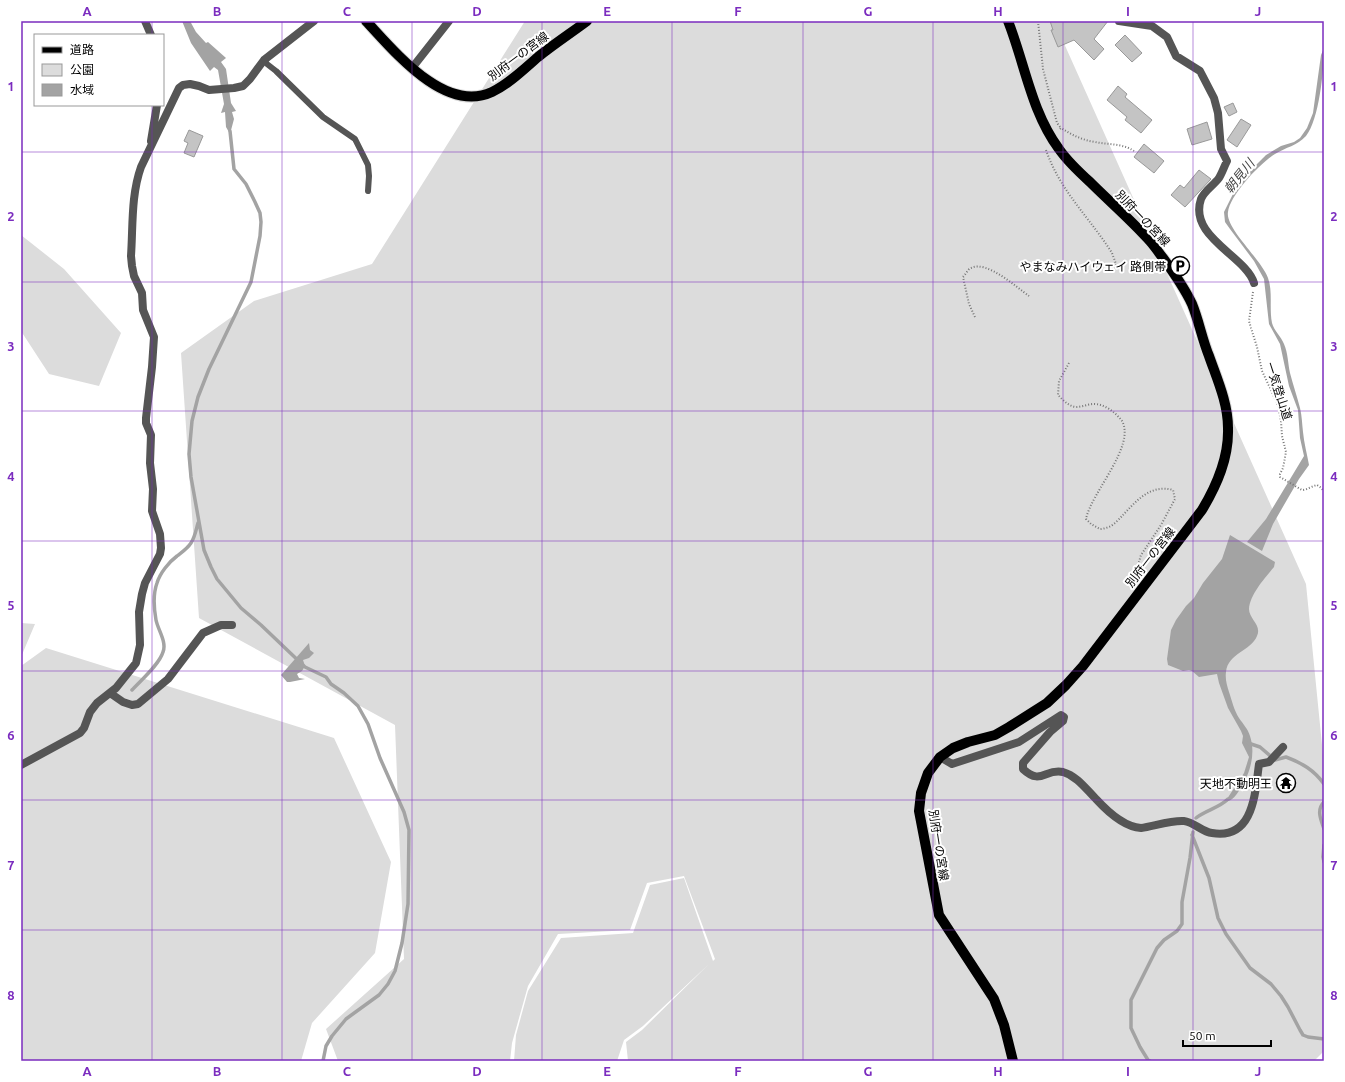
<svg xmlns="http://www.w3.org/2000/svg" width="1345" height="1082" viewBox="0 0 1345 1082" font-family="Ubuntu,'Noto Sans JP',sans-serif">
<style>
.green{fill:#dcdcdc}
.water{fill:#a3a3a3}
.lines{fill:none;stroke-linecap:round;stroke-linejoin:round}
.stream{stroke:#a3a3a3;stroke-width:3.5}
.building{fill:#c4c4c4;stroke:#999}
.primary-casing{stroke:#dbdbdb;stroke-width:12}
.path{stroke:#777;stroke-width:2;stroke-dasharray:1 2;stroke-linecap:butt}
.service{stroke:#555;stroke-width:6}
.minor{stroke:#555;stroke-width:8}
.primary{stroke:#000;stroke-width:10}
.grid{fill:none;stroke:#7b2cbf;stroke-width:1;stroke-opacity:0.55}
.labels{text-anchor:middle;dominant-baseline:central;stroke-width:4;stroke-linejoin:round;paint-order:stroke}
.street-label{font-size:12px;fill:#000;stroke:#fff}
.poi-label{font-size:12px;fill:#000;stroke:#fff;text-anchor:end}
.water-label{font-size:13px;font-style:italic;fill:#444;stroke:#fff}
.neatline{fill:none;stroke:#7b2cbf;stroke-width:1.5}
.grid-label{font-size:13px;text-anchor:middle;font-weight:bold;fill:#7b2cbf}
</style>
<rect width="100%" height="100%" fill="#fff"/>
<path class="green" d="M525 21H1054L1306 584 1324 765V1051L1314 1061H628L626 1042 642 1030 709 964 643 1026 624 1040 617 1061H514L516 1035 528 991 561 938 633 933 650 885 684 878 713 961 715 959 684 876 647 883 630 930 558 934 528 986 512 1043 510 1061H338L326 1029 404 959 395 725 199 618 181 353 254 301 372 264Z
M21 235 64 269 121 333 99 386 49 374 21 331Z
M21 623 35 624 21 657Z
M46 648 334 738 391 862 375 953 312 1023 301 1061H21V666Z"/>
<path class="water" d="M182 21H190L196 32 206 43 208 42 226 58 221 62 226 69 231 103 236 111 232 112 234 119 230 134 226 127 225 112 221 113 224 104 218 70 214 67 210 71 191 43Z
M1324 48C1324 70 1319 120 1306 136 1297 146 1286 147 1275 154 1260 163 1230 195 1228 212 1225 228 1261 259 1268 278 1273 292 1269 308 1272 323 1274 331 1281 336 1284 344 1288 353 1288 364 1290 373 1293 385 1297 396 1300 408 1302 416 1302 424 1303 432 1304 443 1307 454 1309 465L1299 479 1273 524 1262 551 1247 542 1266 519 1304 456 1300 438 1298 410 1289 386 1280 344 1269 324 1264 279 1254 261 1230 229 1225 222 1224 212 1233 194 1252 169 1266 155 1281 146 1294 142 1300 138 1307 128 1313 113 1321 55Z
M1230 535 1275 562 1274 567C1265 578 1250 594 1249 609 1249 619 1262 625 1257 636 1251 651 1228 653 1226 672 1225 679 1227 686 1229 692 1232 701 1234 710 1239 718 1243 724 1248 729 1250 736 1256 754 1250 774 1240 789 1237 794 1233 801 1225 802L1244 773 1249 757 1242 743 1243 736 1241 731 1228 708 1219 683 1217 674 1199 677 1192 671 1189 670 1183 671 1168 665 1167 659 1171 630 1176 620 1186 606 1194 598 1203 583 1222 559Z
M309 643 310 650 314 653 309 658 303 660 305 666 302 671 297 674 299 678 305 679 290 682H287L281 675Z"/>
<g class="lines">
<path class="stream" d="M230 131 234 169 246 184 255 202 260 213 261 222 260 236 251 282 209 369 198 397 192 421 189 454 191 477 204 550 211 567 217 579 241 608 261 625 305 667 326 677 331 684 344 693 358 706 368 724 380 758 404 812 409 830 408 904 402 943 395 971 388 984 379 995 346 1019 332 1036 326 1046 323 1061
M132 690C141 680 159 665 163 652 167 642 158 630 156 620 154 609 153 594 157 583 160 573 169 562 177 556 182 552 187 549 191 543 195 537 196 530 198 523
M1248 743 1260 747 1275 760 1286 757C1302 763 1314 770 1324 784
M1324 802C1316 810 1321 820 1324 829
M1196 818C1206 810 1219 808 1228 799
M1192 835 1209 878 1218 918 1226 934 1250 968 1271 984 1281 996 1288 1007 1300 1030 1303 1035 1308 1037 1324 1039
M1324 845 1323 857 1324 862
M1150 1061 1148 1060 1140 1047 1131 1028V1000L1157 948 1164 940 1177 931 1182 924V902L1190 858 1193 832"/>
</g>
<path class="building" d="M1050 21H1108L1094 39 1104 49 1094 60 1074 40 1058 47 1051 30H1053Z
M1125 35 1142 53 1132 62 1115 45Z
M1118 86 1127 94 1125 97 1152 120 1141 133 1125 120 1127 117 1107 100Z
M1233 103 1237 112 1229 116 1224 107Z
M1241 119 1251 125 1237 147 1227 140Z
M1207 122 1212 139 1192 145 1187 129Z
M189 130 203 136 194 157 184 153 188 143 184 141Z
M1144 144 1164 161 1154 173 1134 157Z
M1199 170 1211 179 1185 207 1171 195 1180 185 1184 188Z"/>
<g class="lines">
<g class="primary-casing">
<path id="primary" d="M366 21C395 52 445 114 492 92 509 84 524 69 538 57 554 44 571 33 587 21
M1008 21C1025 64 1031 111 1059 149 1068 162 1079 172 1090 182 1109 201 1130 219 1148 239 1154 245 1158 252 1163 258 1174 273 1184 287 1192 304 1199 321 1202 339 1209 356 1217 379 1228 403 1228 428 1229 458 1217 485 1202 510L1083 666 1066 685 1047 703 1009 727 995 735 968 742 953 748 940 757 928 773 921 793 919 811 939 915 994 999 1004 1025 1013 1061"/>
</g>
<path class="path" d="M1038 21 1043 69 1057 123 1061 128
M1060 129 1061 128C1072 135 1082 140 1095 142 1109 145 1122 143 1134 151
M1046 150C1060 191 1090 218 1112 253L1116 264 1115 269
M1253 292 1249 321 1251 328 1257 347 1262 371 1272 392 1278 406 1281 421 1282 436 1286 452 1283 468 1280 474V477L1302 490C1307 490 1312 486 1317 485L1320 487 1324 491
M975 317 969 304 963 277C966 274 968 269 971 268 987 260 1016 287 1029 296
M1069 363 1059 381 1058 395C1063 400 1068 406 1076 407 1082 407 1088 404 1094 404 1105 404 1116 413 1122 421 1136 446 1091 493 1086 519L1091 524 1100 529C1103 529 1106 528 1109 527 1114 525 1119 519 1123 515 1137 500 1151 484 1173 490L1175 499 1161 525 1141 555 1136 572 1140 576"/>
<path class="service" d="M264 60 267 64 276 71 323 117 355 139 368 165 369 176 368 191"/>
<path class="minor" d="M145 21 151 35
M1119 21 1152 26 1167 37 1176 56 1200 71 1214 98 1218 113 1221 149 1227 161C1224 167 1222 173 1219 178 1214 185 1204 191 1201 199 1188 237 1246 256 1254 283
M412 68 449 21
M151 141 157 105
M110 693 123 702 132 705 138 704 168 679 203 633 221 625H232
M940 757 952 764 1019 742 1061 715 1064 717 1063 721 1050 732 1023 763V769C1041 786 1045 768 1063 772 1077 776 1086 789 1096 799 1107 811 1125 827 1141 828 1154 826 1172 820 1184 821 1194 822 1202 832 1212 833 1254 840 1255 793 1259 764L1269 762 1283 747
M21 765 80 733 84 728 90 712 97 703 116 688 136 663 140 645 139 612 142 594 145 583 160 554 161 548 160 534 152 511 153 489 150 463 151 435 146 423V418L152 367 154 337 143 310 142 293 134 276 132 266 131 256C133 226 131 195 141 167L179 88 183 85 190 84 199 86 209 90 234 88 243 86 250 79 264 60 314 21"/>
<use href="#primary" class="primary"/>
</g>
<path class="grid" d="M152 21V35M282 21V1061M412 21V1061M542 21V1061M672 21V1061M803 21V1061M933 21V1061M1063 21V1061M1193 21V1061M152 105V1061M21 152H1324M21 282H1324M21 411H1324M21 541H1324M21 671H1324M21 800H1324M21 930H1324"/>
<defs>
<g id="parking-ring" transform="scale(1)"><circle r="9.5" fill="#fff" stroke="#000" stroke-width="1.5"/><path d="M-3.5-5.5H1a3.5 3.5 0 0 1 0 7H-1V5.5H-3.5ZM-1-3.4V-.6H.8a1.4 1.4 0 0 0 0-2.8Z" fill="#000"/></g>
<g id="temple-ring" transform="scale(1)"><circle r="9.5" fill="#fff" stroke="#000" stroke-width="1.5"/><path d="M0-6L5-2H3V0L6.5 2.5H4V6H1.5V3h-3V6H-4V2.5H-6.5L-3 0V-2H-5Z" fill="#000"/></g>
</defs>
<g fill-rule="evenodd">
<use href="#parking-ring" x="1180" y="266"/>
<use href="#temple-ring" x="1286" y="783"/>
</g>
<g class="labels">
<g class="street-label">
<text transform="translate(518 56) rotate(-37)">別府一の宮線</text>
<text transform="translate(1143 218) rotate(46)">別府一の宮線</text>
<text transform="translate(1279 391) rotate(72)">一気登山道</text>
<text transform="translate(1150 557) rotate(-52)">別府一の宮線</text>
<text transform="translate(939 845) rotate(81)">別府一の宮線</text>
</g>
<g class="poi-label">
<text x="1166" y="266">やまなみハイウェイ 路側帯</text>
<text x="1272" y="783">天地不動明王</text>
</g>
<g class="water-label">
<text transform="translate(1239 176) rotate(-51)">朝見川</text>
</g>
</g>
<rect width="1345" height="1082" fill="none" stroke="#ffffff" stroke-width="44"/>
<rect x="34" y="34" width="130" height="72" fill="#ffffff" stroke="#999999"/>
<rect x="42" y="47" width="20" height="6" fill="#000000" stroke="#999999"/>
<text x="70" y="54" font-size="12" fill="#000000">道路</text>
<rect x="42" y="64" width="20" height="12" fill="#dcdcdc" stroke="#999999"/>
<text x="70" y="74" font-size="12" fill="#000000">公園</text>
<rect x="42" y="84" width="20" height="12" fill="#a3a3a3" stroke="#999999"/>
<text x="70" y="94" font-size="12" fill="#000000">水域</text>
<path d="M1183 1040v6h88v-6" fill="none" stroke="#000000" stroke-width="2"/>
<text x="1189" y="1040" font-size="12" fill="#000000" stroke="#ffffff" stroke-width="3" paint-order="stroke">50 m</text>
<rect x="22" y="22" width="1301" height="1038" class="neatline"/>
<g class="grid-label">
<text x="87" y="16">A</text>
<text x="217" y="16">B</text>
<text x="347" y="16">C</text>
<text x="477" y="16">D</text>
<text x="607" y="16">E</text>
<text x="738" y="16">F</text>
<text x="868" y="16">G</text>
<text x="998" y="16">H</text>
<text x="1128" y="16">I</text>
<text x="1258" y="16">J</text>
<text x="11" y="91">1</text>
<text x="1334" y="91">1</text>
<text x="11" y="221">2</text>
<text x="1334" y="221">2</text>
<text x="11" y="351">3</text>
<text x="1334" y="351">3</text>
<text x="11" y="481">4</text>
<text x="1334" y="481">4</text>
<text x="11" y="610">5</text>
<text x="1334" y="610">5</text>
<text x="11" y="740">6</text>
<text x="1334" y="740">6</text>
<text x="11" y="870">7</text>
<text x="1334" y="870">7</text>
<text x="11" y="1000">8</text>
<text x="1334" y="1000">8</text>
<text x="87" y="1076">A</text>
<text x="217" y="1076">B</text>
<text x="347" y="1076">C</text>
<text x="477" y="1076">D</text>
<text x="607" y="1076">E</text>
<text x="738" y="1076">F</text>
<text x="868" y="1076">G</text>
<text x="998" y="1076">H</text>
<text x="1128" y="1076">I</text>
<text x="1258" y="1076">J</text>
</g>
</svg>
